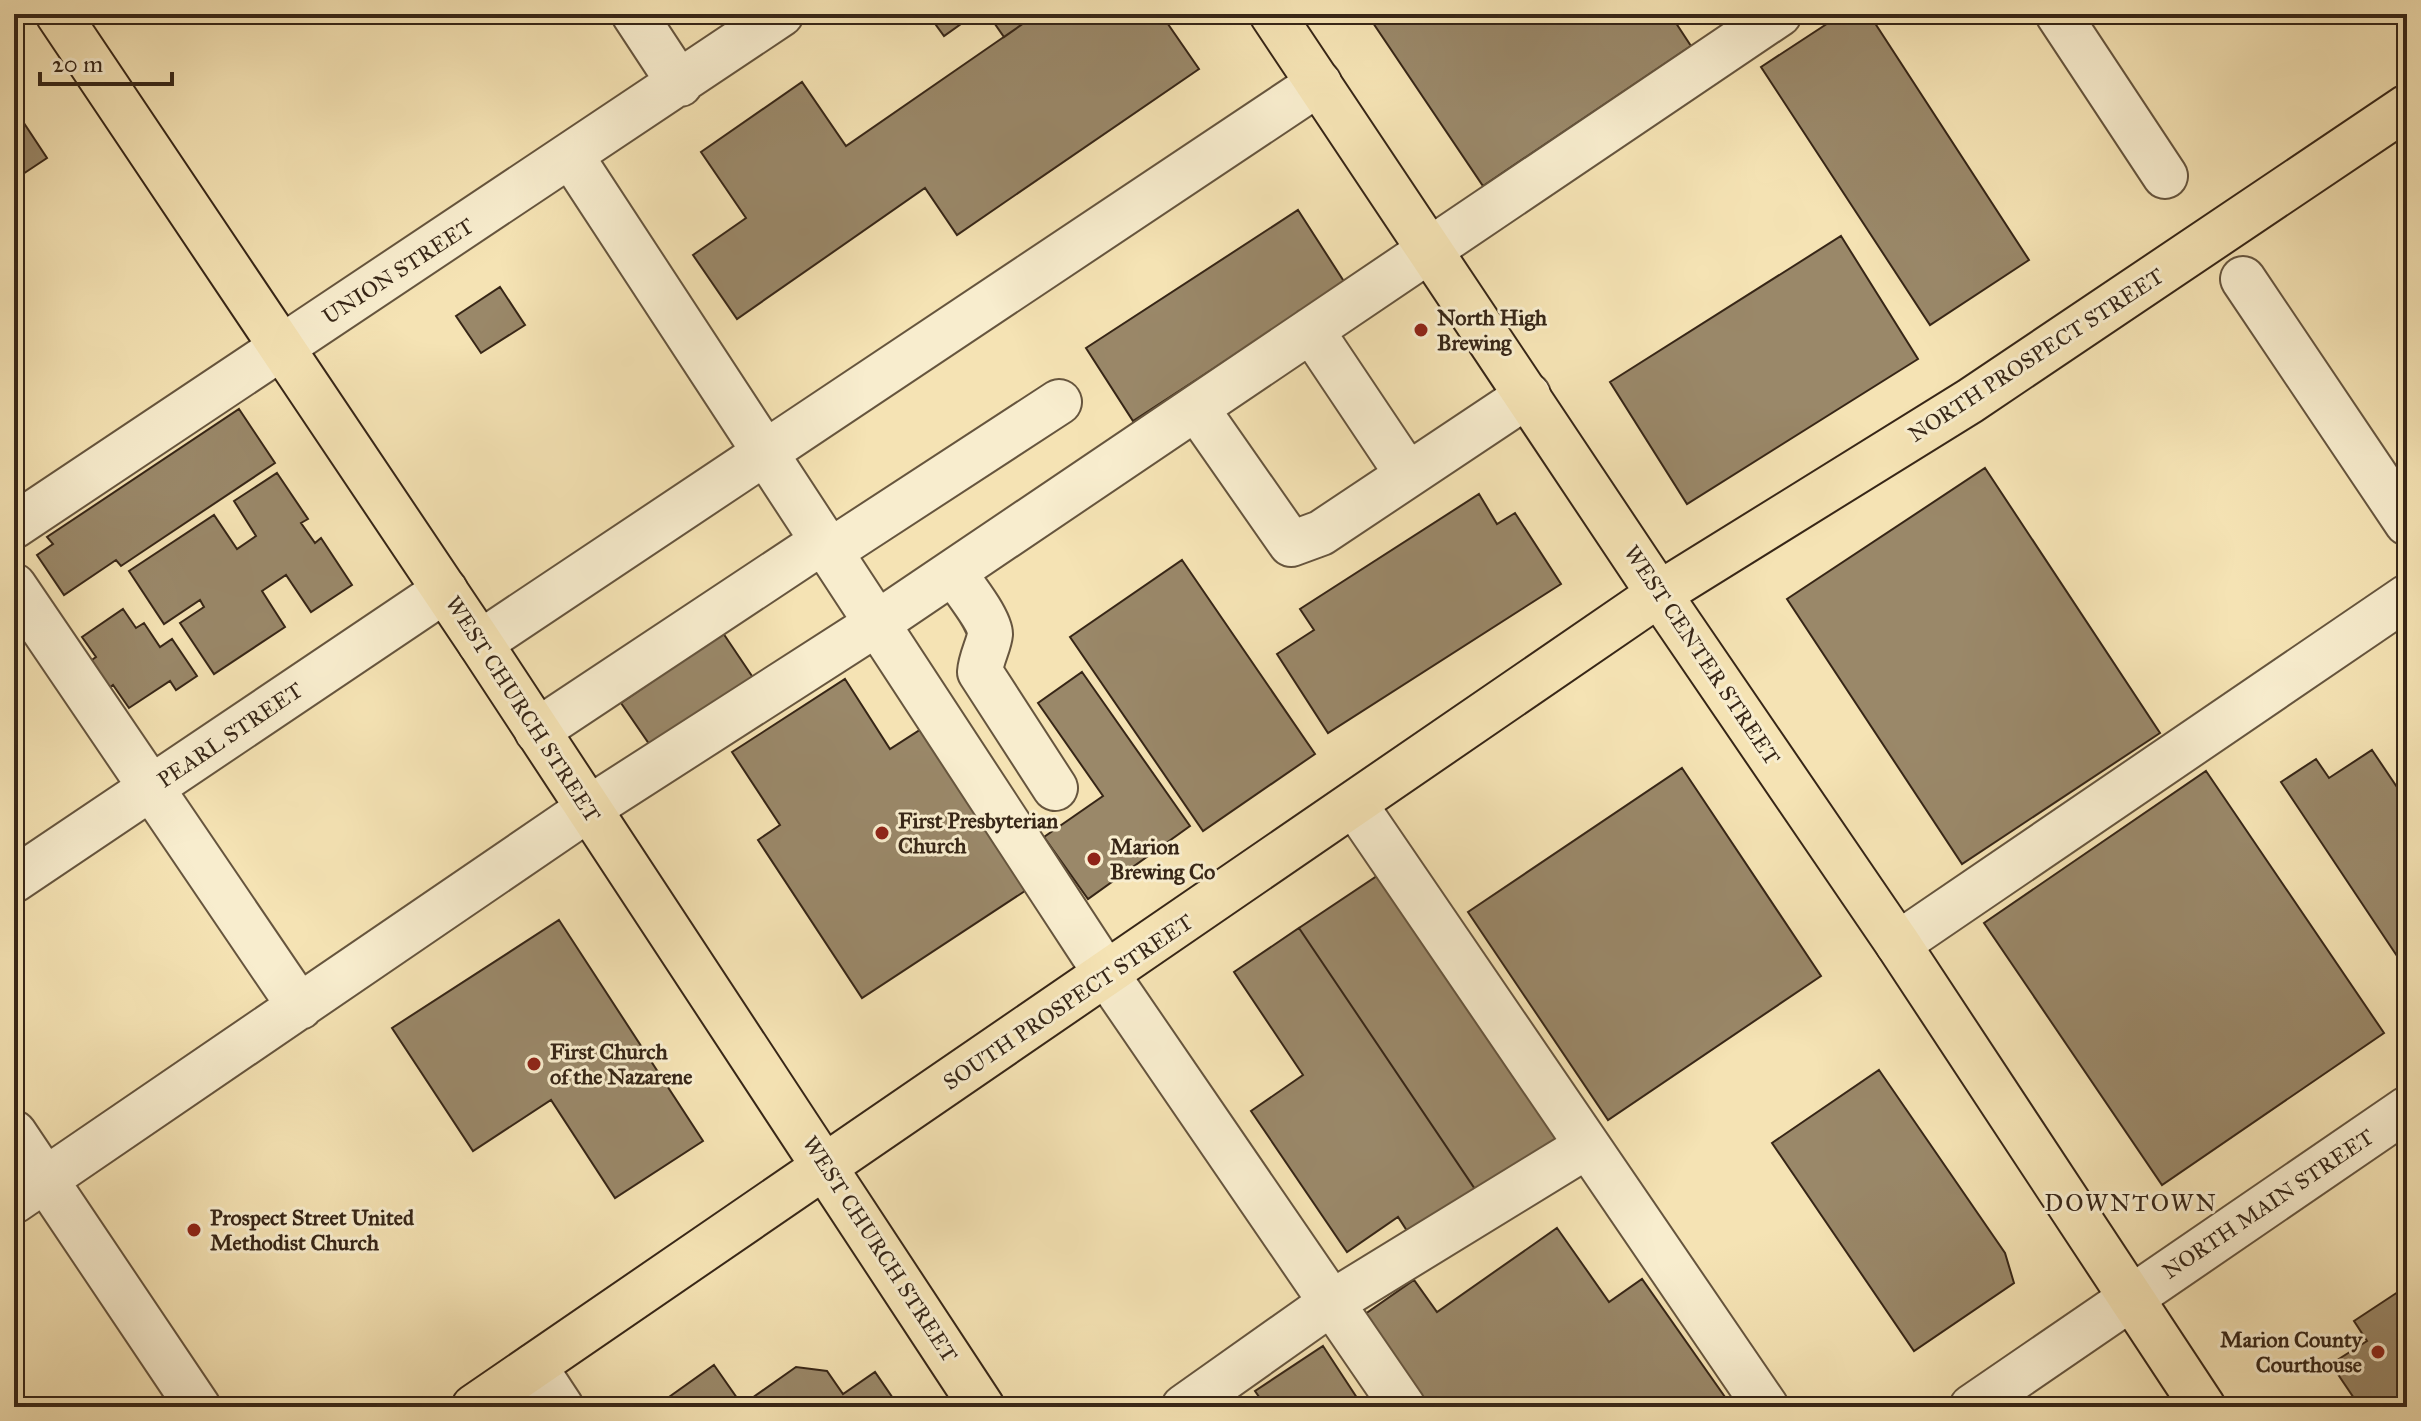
<svg xmlns="http://www.w3.org/2000/svg" width="2421" height="1421" viewBox="0 0 2421 1421" font-family="'IM FELL Great Primer',serif">
<style>
.building{fill:#9a8869;stroke:#372617;stroke-width:2}
.lines{fill:none;stroke-linecap:round;stroke-linejoin:round}
.minor-casing{stroke:#66553e;stroke-width:48}
.major-casing{stroke:#372617;stroke-width:48}
.minor{stroke:#f8edce;stroke-width:44}
.major{stroke:#f5e3b4;stroke-width:44}
.poi-dot{fill:#8f2418;stroke:#f8edce;stroke-width:3}
.labels{text-anchor:middle;dominant-baseline:central;stroke-width:6;stroke-linejoin:round;paint-order:stroke}
.street-label{font-size:22px;fill:#372617;stroke:#f8edce}
.poi-label{font-size:22px;font-weight:bold;fill:#372617;stroke:#f8edce;text-anchor:start}
.neighbourhood-label{font-size:24px;letter-spacing:2px;fill:#372617;stroke:#f8edce}
</style>
<rect width="100%" height="100%" fill="#f5e3b4"/>
<filter id="stains"><feTurbulence type="fractalNoise" baseFrequency=".0025" numOctaves="4"/><feColorMatrix values="0 0 0 0 .2 0 0 0 0 .09 0 0 0 0 .02 0 0 0 .5 -.17"/></filter>
<radialGradient id="worn" r=".72"><stop offset=".6" stop-color="#630" stop-opacity="0"/><stop offset="1" stop-color="#630" stop-opacity=".3"/></radialGradient>
<path class="building" d="M928 14H975L944 36Z
M988 14H1037L1004 37Z
M1037 14H1161L1199 69 957 235 925 188 737 319 693 255 746 218 701 152 802 82 846 146Z
M1367 14H1670L1691 46 1483 186Z
M1842 14H1869L2029 260 1930 325 1761 67Z
M14 108 47 158 14 180Z
M1298 210 1345 283 1133 421 1086 348Z
M1841 236 1918 359 1687 504 1610 382Z
M500 287 525 325 481 353 456 316Z
M239 409 275 463 121 566 116 560 64 595 37 555 53 544 47 537Z
M1985 468 2160 733 1962 864 1787 599Z
M277 473 308 519 301 523 315 543 321 538 352 585 311 612 286 575 262 591 285 627 214 674 180 623 204 607 200 600 164 624 129 571 214 515 237 549 256 536 234 501Z
M1479 494 1497 524 1515 513 1561 584 1328 733 1277 654 1314 630 1300 609Z
M1182 560 1315 754 1203 831 1070 637Z
M123 609 136 628 144 623 160 647 172 639 197 676 176 690 170 681 129 708 113 685 108 689 89 662 96 657 82 637Z
M723 633 756 682 654 751 621 703Z
M1082 672 1190 826 1088 899 1044 837 1103 796 1038 703Z
M845 679 890 749 926 726 1031 887 862 998 758 840 780 825 732 752Z
M2372 750 2407 802V971L2281 782 2316 759 2329 778Z
M1682 768 1821 976 1608 1120 1468 912Z
M2206 771 2384 1033 2162 1185 1984 923Z
M1380 874 1557 1138 1479 1195 1299 928Z
M559 920 703 1141 615 1198 551 1100 473 1151 392 1028Z
M1299 928 1479 1195 1413 1240 1398 1217 1347 1252 1251 1111 1303 1075 1234 972Z
M1879 1070 2005 1253 2014 1283 1914 1351 1772 1143Z
M1557 1228 1609 1302 1642 1279 1732 1407H1419L1358 1319 1414 1280 1437 1312Z
M2407 1286V1407H2360L2331 1364 2367 1341 2354 1321Z
M1323 1346 1363 1407H1266L1255 1391Z
M714 1365 742 1405 796 1367 827 1371 843 1394 875 1372 899 1407H655Z"/>
<g class="lines">
<g class="minor-casing">
<path id="minor" d="M634 14 680 84
M2058 14 2165 176
M571 156 1107 975 1403 1407
M2243 279 2407 523
M1311 330 1408 475
M1196 408 1291 544 1321 533 1528 395
M14 526 781 14
M829 552 1059 402
M953 572C962 585 990 620 990 634 989 645 981 658 980 672L1055 788
M14 586 300 1007
M480 643 1319 83
M537 731 822 542
M1355 805 1766 1407
M14 880 445 590
M1898 944 2407 597
M14 1133 198 1407
M14 1201 588 809 876 624 1779 14
M534 1366 561 1407
M1184 1407 1331 1303 1587 1146
M1972 1407 2407 1109"/>
</g>
<g class="major-casing">
<path id="major" d="M58 14 480 643 982 1407
M1272 14 1659 594 1898 944 2203 1407
M474 1407 1659 594 1970 401 2407 107"/>
</g>
<use href="#minor" class="minor"/>
<use href="#major" class="major"/>
</g>
<g class="poi-dot">
<circle cx="1421" cy="330" r="8"/>
<circle cx="882" cy="833" r="8"/>
<circle cx="1094" cy="859" r="8"/>
<circle cx="534" cy="1064" r="8"/>
<circle cx="194" cy="1230" r="8"/>
<circle cx="2378" cy="1352" r="8"/>
</g>
<g class="labels">
<g class="street-label">
<text transform="translate(398 271) rotate(-33)">UNION STREET</text>
<text transform="translate(2036 355) rotate(-33)">NORTH PROSPECT STREET</text>
<text transform="translate(1702 655) rotate(56)">WEST CENTER STREET</text>
<text transform="translate(523 709) rotate(57)">WEST CHURCH STREET</text>
<text transform="translate(230 735) rotate(-34)">PEARL STREET</text>
<text transform="translate(1068 1002) rotate(-34)">SOUTH PROSPECT STREET</text>
<text transform="translate(2268 1204) rotate(-34)">NORTH MAIN STREET</text>
<text transform="translate(880 1249) rotate(57)">WEST CHURCH STREET</text>
</g>
<g class="poi-label">
<text x="1437" y="317">North High<tspan x="1437" dy="25">Brewing</tspan></text>
<text x="898" y="820">First Presbyterian<tspan x="898" dy="25">Church</tspan></text>
<text x="1110" y="846">Marion<tspan x="1110" dy="25">Brewing Co</tspan></text>
<text x="550" y="1051">First Church<tspan x="550" dy="25">of the Nazarene</tspan></text>
<text x="210" y="1217">Prospect Street United<tspan x="210" dy="25">Methodist Church</tspan></text>
<text x="2362" y="1339" text-anchor="end">Marion County<tspan x="2362" dy="25">Courthouse</tspan></text>
</g>
<g class="neighbourhood-label">
<text x="2131" y="1203">DOWNTOWN</text>
</g>
</g>
<rect width="2421" height="1421" fill="none" stroke="#f5e3b4" stroke-width="48"/>
<rect x="16" y="16" width="2389" height="1389" fill="none" stroke="#372617" stroke-width="4"/>
<rect x="24" y="24" width="2373" height="1373" fill="none" stroke="#372617" stroke-width="2"/>
<path d="M40 72v12h132v-12" fill="none" stroke="#372617" stroke-width="4"/>
<text x="52" y="72" font-size="24" fill="#372617" stroke="#f8edce" stroke-width="6" paint-order="stroke">20 m</text>
<rect width="100%" height="100%" filter="url(#stains)"/>
<rect width="100%" height="100%" fill="url(#worn)"/>
</svg>
